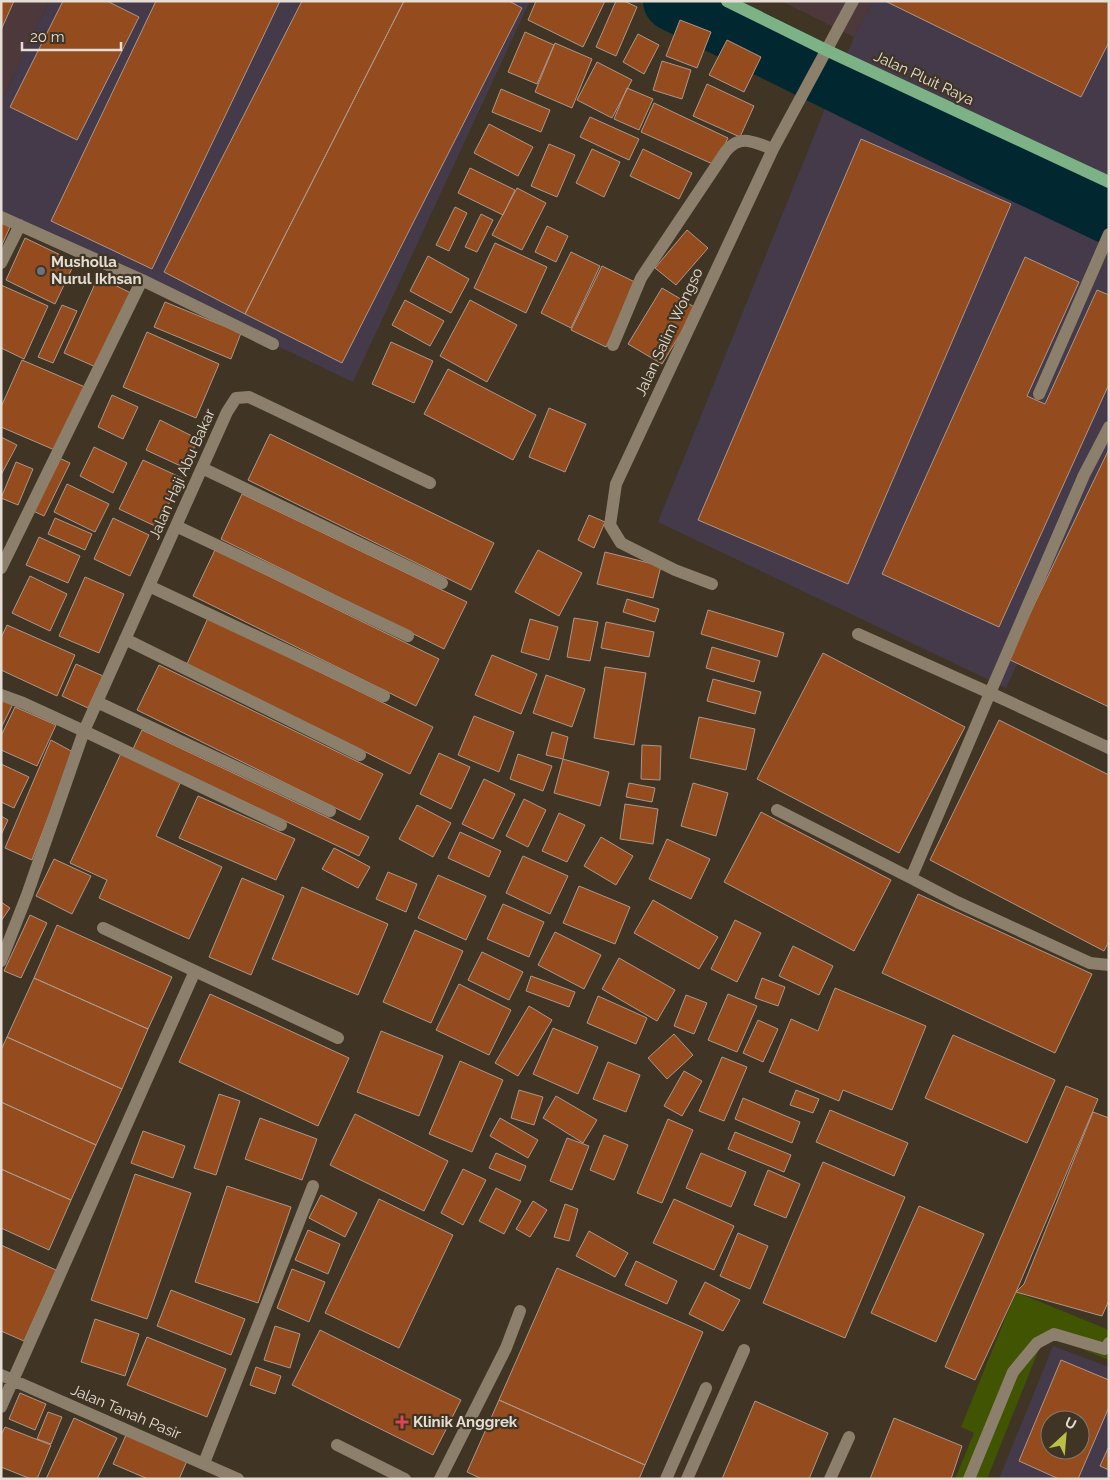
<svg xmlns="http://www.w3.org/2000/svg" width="1110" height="1480" viewBox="0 0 1110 1480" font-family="Raleway,sans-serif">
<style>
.commercial{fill:#4d383b}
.industrial{fill:#453a49;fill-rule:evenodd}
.green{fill:#405401}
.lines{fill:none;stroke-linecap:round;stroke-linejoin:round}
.river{stroke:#012831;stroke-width:60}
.building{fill:#944c1e;stroke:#ac968a;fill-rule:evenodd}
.minor{stroke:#8c7f6c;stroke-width:12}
.major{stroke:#7cb285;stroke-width:12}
.worship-dot{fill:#6b7280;stroke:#403524;stroke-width:2}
.health-dot{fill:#e0444e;stroke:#403524;stroke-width:2}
.labels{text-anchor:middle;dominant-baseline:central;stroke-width:4.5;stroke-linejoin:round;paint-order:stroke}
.street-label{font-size:15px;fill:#e6ded4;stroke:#403524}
.poi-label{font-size:15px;font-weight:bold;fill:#e6ded4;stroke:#403524;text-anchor:start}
</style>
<rect width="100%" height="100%" fill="#403524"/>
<path class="commercial" d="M1 1H49L1 102Z
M781 1H873L854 37Z"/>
<path class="industrial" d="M49 1H530L353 382 1 214V102Z
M873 1H1109V462L1006 688 658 522 854 37Z
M1053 1346 1109 1367V1479H999ZM1050 1420H1080V1450H1050Z"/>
<path class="green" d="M1016 1292 1109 1330V1360L1045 1334 987 1479H955L974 1433 961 1427Z"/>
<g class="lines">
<path class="river" d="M673 1 1008 166 1109 214"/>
</g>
<path class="building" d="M1 1H14L1 30Z
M63 1H107L139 17 77 140 10 107Z
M156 1H280L152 269 51 221Z
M302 1H404L245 314 164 272Z
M404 1H509L522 8 342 363 245 314Z
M536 1H605L583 47 528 20Z
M616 1H624L637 7 616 56 596 47Z
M885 1H1109V42L1081 97Z
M680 20 711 32 697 68 666 56Z
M525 32 554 45 537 84 508 72Z
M638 34 659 45 644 74 623 62Z
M727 40 761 57 744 92 709 75Z
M555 43 592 59 572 108 535 92Z
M662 61 691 70 682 99 653 90Z
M597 62 632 80 612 118 577 100Z
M707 84 754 106 740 137 693 116Z
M627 88 653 99 639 130 614 119Z
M501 89 550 110 541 132 492 112Z
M654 103 728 138 715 165 641 132Z
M590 117 639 139 629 160 580 137Z
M489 124 533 147 518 176 474 153Z
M861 139 1011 204 848 584 698 520Z
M549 144 575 155 557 197 531 186Z
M592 149 620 162 604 197 576 183Z
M643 149 692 173 679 199 630 176Z
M470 168 515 190 503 215 458 193Z
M517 188 546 203 522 250 492 235Z
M455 207 467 213 449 251 436 245Z
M481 214 493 220 477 252 465 247Z
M1 223 10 227 1 247Z
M547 226 568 236 556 262 535 252Z
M687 230 708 248 676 285 655 268Z
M25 238 75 262 55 304 6 280Z
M495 243 547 267 526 313 474 288Z
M571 252 600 266 571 328 541 313Z
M428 256 469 279 451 313 410 291Z
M1025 257 1079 282 1027 396 1045 404 1097 290 1109 295V384L999 627 882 574Z
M602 266 637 283 606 347 571 330Z
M98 277 131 293 98 368 64 353Z
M1 285 48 306 24 359 1 348Z
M662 288 696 308 662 364 628 344Z
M405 300 444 321 430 346 392 325Z
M470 300 517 325 487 382 440 356Z
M165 302 241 333 231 359 154 327Z
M62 305 77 311 53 363 38 357Z
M147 332 219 364 196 418 123 387Z
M391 342 433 361 414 403 372 384Z
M22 360 85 387 57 451 1 427V407Z
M448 369 536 415 513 460 424 414Z
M112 395 138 407 123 439 98 427Z
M549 408 586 424 565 472 529 457Z
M160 420 198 439 185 468 146 450Z
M270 434 494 543 471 590 248 480Z
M1 437 17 445 1 475Z
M94 447 127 463 113 493 80 476Z
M1109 449V707L1008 659Z
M57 457 70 463 44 516 31 510Z
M143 460 182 478 157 527 119 509Z
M16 462 33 469 18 505 1 498Z
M67 484 109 504 95 532 54 512Z
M242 494 467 602 444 649 221 539Z
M589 515 605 522 594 548 578 540Z
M55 518 92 534 85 550 48 534Z
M113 518 149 535 130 576 94 559Z
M39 537 80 556 68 583 26 565Z
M215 550 439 659 416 706 193 596Z
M538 550 582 573 559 616 515 592Z
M605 552 661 566 653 598 597 584Z
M30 576 67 594 50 631 12 613Z
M85 577 124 594 99 653 59 636Z
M627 599 659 609 655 622 623 612Z
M708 610 784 633 777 657 701 634Z
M208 618 433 727 410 774 187 664Z
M574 618 598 622 590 661 567 657Z
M530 619 558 627 549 660 521 652Z
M606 622 654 632 649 657 601 648Z
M7 625 75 655 57 696 1 670V638Z
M712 647 760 661 754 682 706 668Z
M823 653 965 727 899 853 757 779Z
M492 655 537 674 521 714 475 695Z
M76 664 103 676 88 708 62 696Z
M159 665 383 774 360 820 137 710Z
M605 667 646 673 634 745 594 738Z
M546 675 585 689 572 727 533 713Z
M713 679 761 692 755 714 707 701Z
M1 698 13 704 1 728Z
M15 707 56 725 37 766 1 750V736Z
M474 716 514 732 499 772 458 755Z
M699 717 755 729 746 770 690 758Z
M999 720 1109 775V941L1104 951 930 860Z
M142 730 369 837 359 856 133 749Z
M552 732 568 737 563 759 546 755Z
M51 740 73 752 32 860 5 848Z
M642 745 661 746 660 780 641 779Z
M122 751 182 779 156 836 222 867 189 939 99 898 107 880 70 863Z
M439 753 470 767 451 809 420 794Z
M518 754 552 766 543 791 510 779Z
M563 759 609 772 600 806 554 793Z
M1 764 29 777 14 808 1 802Z
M484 779 515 794 493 839 462 824Z
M629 783 655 788 652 802 626 797Z
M693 783 728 793 716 836 681 826Z
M198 796 295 839 276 880 179 838Z
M524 799 546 810 528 847 506 836Z
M625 804 658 809 653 844 620 839Z
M417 805 451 823 433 857 399 839Z
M761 812 891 880 854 951 724 882Z
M559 813 585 825 567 862 542 851Z
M1 816 8 820 1 835Z
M460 832 501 851 489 877 448 858Z
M601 837 633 856 616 885 584 866Z
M667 839 710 859 691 899 649 879Z
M334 848 370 867 358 888 322 869Z
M523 856 568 876 550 914 506 893Z
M54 859 91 876 72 914 36 896Z
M388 872 417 884 406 912 376 899Z
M438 875 486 896 466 940 418 918Z
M242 878 284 896 251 975 209 957Z
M579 886 630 907 615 944 563 923Z
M302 887 388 924 358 995 272 959Z
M918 894 1092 974 1055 1053 882 973Z
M653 900 718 937 699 969 634 933Z
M1 902 10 908 1 921Z
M503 904 544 922 529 957 487 939Z
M30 915 47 923 21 978 4 971Z
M735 920 761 933 737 982 711 969Z
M57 925 172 977 148 1029 34 978Z
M415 930 463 951 431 1023 383 1002Z
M555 932 601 955 584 989 538 965Z
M793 946 833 966 819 995 779 976Z
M482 952 523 972 509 1000 468 980Z
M619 958 675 990 657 1021 602 989Z
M531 976 575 992 569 1007 526 991Z
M34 978 148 1029 122 1089 7 1037Z
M762 978 785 987 778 1006 755 998Z
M459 984 511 1010 489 1055 436 1030Z
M835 988 926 1026 892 1110 843 1090 839 1101 769 1072 791 1019 818 1031Z
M210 994 349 1058 318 1126 179 1062Z
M728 994 757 1006 737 1052 708 1040Z
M686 995 707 1003 694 1034 674 1026Z
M598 996 647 1018 636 1044 587 1023Z
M529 1006 552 1020 518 1076 495 1063Z
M758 1020 778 1029 763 1062 743 1053Z
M553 1028 598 1047 578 1094 533 1074Z
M381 1031 443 1056 419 1116 357 1092Z
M674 1034 693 1055 667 1079 648 1058Z
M953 1035 1055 1080 1027 1143 925 1098Z
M7 1037 122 1089 96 1145 1 1102V1050Z
M722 1057 747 1067 724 1121 699 1111Z
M460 1061 503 1080 472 1152 429 1134Z
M608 1062 640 1075 626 1112 593 1099Z
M684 1071 702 1081 682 1116 664 1106Z
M1066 1086 1098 1099 1016 1292 975 1380 945 1367Z
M519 1090 543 1097 534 1125 511 1118Z
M796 1090 819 1099 813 1113 790 1105Z
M219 1094 240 1101 216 1175 194 1168Z
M556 1096 597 1120 583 1143 543 1118Z
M743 1098 800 1122 792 1143 735 1119Z
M1 1102 96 1145 71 1200 1 1169Z
M830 1110 908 1143 894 1176 816 1142Z
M1093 1112 1109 1118V1300L1102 1316 1016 1292 1024 1284Z
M355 1114 448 1161 424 1211 330 1165Z
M260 1118 317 1139 302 1180 245 1159Z
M500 1118 538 1140 528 1158 490 1136Z
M668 1119 693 1130 662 1203 637 1193Z
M143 1131 185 1146 173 1178 131 1163Z
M735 1132 791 1155 784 1172 728 1149Z
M604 1135 628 1145 614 1180 590 1170Z
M567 1138 589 1146 572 1190 550 1181Z
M496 1153 526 1166 520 1181 489 1168Z
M701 1153 746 1172 731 1207 686 1188Z
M823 1162 905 1197 845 1338 763 1303Z
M1 1169 71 1200 49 1250 1 1228Z
M463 1169 486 1180 463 1225 441 1213Z
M768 1170 800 1184 786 1218 754 1205Z
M135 1174 191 1193 147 1319 91 1300Z
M227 1186 291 1207 258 1303 195 1282Z
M496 1188 521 1201 504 1234 479 1221Z
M321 1195 357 1213 345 1237 309 1218Z
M379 1199 453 1235 399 1348 325 1313Z
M674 1199 734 1226 714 1270 653 1243Z
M533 1201 547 1210 530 1237 516 1229Z
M565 1204 578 1209 569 1241 554 1237Z
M919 1206 984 1234 936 1342 871 1313Z
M308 1230 340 1244 328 1274 295 1260Z
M589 1231 628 1253 615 1277 576 1256Z
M738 1233 768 1246 750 1289 720 1276Z
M1 1245 56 1270 24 1341 1 1331Z
M636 1261 677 1281 667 1304 625 1285Z
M557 1268 703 1332 645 1465 499 1400Z
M292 1269 325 1282 309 1322 277 1308Z
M705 1282 740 1300 723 1331 689 1314Z
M171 1290 245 1319 231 1355 157 1326Z
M95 1319 139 1334 125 1376 81 1362Z
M275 1326 300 1334 290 1368 264 1360Z
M320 1330 461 1400 433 1455 292 1385Z
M147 1337 226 1369 207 1417 127 1385Z
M1061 1360 1109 1380V1407L1078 1479H1059L1019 1461ZM1050 1420H1080V1450H1050Z
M256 1367 281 1376 275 1394 250 1385Z
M20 1393 46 1404 35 1430 9 1419Z
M499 1400 645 1465 639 1479H482L467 1472Z
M755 1401 828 1433 809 1479H722Z
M48 1412 62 1417 51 1444 37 1439Z
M74 1418 117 1438 97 1479H46Z
M894 1418 962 1446 951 1479H870Z
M5 1427 51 1445 37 1479H31L1 1467V1435Z
M126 1435 187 1461 179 1479H148L113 1464Z
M1109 1446V1470L1100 1466Z"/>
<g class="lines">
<path class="minor" d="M1 217 142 280 273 344
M1 263 20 225
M613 345 641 278 726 151C741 133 755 143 773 149
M1039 394 1109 234
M1109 427 1084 475 990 693 1109 748
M202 468 442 583
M176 526 408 636
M1 568 142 280
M712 584 675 570 621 543 610 525 616 484 773 149 853 1
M149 586 384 696
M858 634 990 693 911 878 957 902 1090 963 1109 965
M125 639 360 755
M1 695 23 703 84 731 281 825
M97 702 330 811
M777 810 911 878
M103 928 338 1038
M1 961 27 895 84 731 227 412 236 398 249 397 430 483
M1 1375 238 1479
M1 1407 195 971
M337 1445 405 1479
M204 1463 313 1186
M440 1479 506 1348 520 1311
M666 1479 706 1388
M687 1479 744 1350
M830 1479 849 1437
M969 1479 1013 1372 1037 1343 1054 1334 1105 1349 1109 1343"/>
<path class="major" d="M727 1 826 50 1109 182"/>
</g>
<circle class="worship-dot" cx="41" cy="271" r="5"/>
<path class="health-dot" d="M399.5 1414.5h5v5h5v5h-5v5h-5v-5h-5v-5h5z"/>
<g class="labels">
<g class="street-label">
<text transform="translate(924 78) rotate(25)">Jalan Pluit Raya</text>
<text transform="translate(669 332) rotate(-65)">Jalan Salim Wongso</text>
<text transform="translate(182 474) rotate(-66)">Jalan Haji Abu Bakar</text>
<text transform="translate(126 1412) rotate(23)">Jalan Tanah Pasir</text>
</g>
<g class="poi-label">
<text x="51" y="262">Musholla<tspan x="51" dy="17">Nurul Ikhsan</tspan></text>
<text x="413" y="1422">Klinik Anggrek</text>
</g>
</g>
<rect width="1110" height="1480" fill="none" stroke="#e6ded4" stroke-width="5"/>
<g transform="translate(1065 1435) rotate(26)"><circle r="24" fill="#403524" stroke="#82796a"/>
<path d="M0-4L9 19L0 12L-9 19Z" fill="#b9c046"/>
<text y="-8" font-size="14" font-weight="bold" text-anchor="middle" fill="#e6ded4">U</text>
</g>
<path d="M22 42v8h99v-8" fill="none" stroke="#e6ded4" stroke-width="2.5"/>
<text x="30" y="42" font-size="15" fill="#e6ded4" stroke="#403524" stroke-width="4" paint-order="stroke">20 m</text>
</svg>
